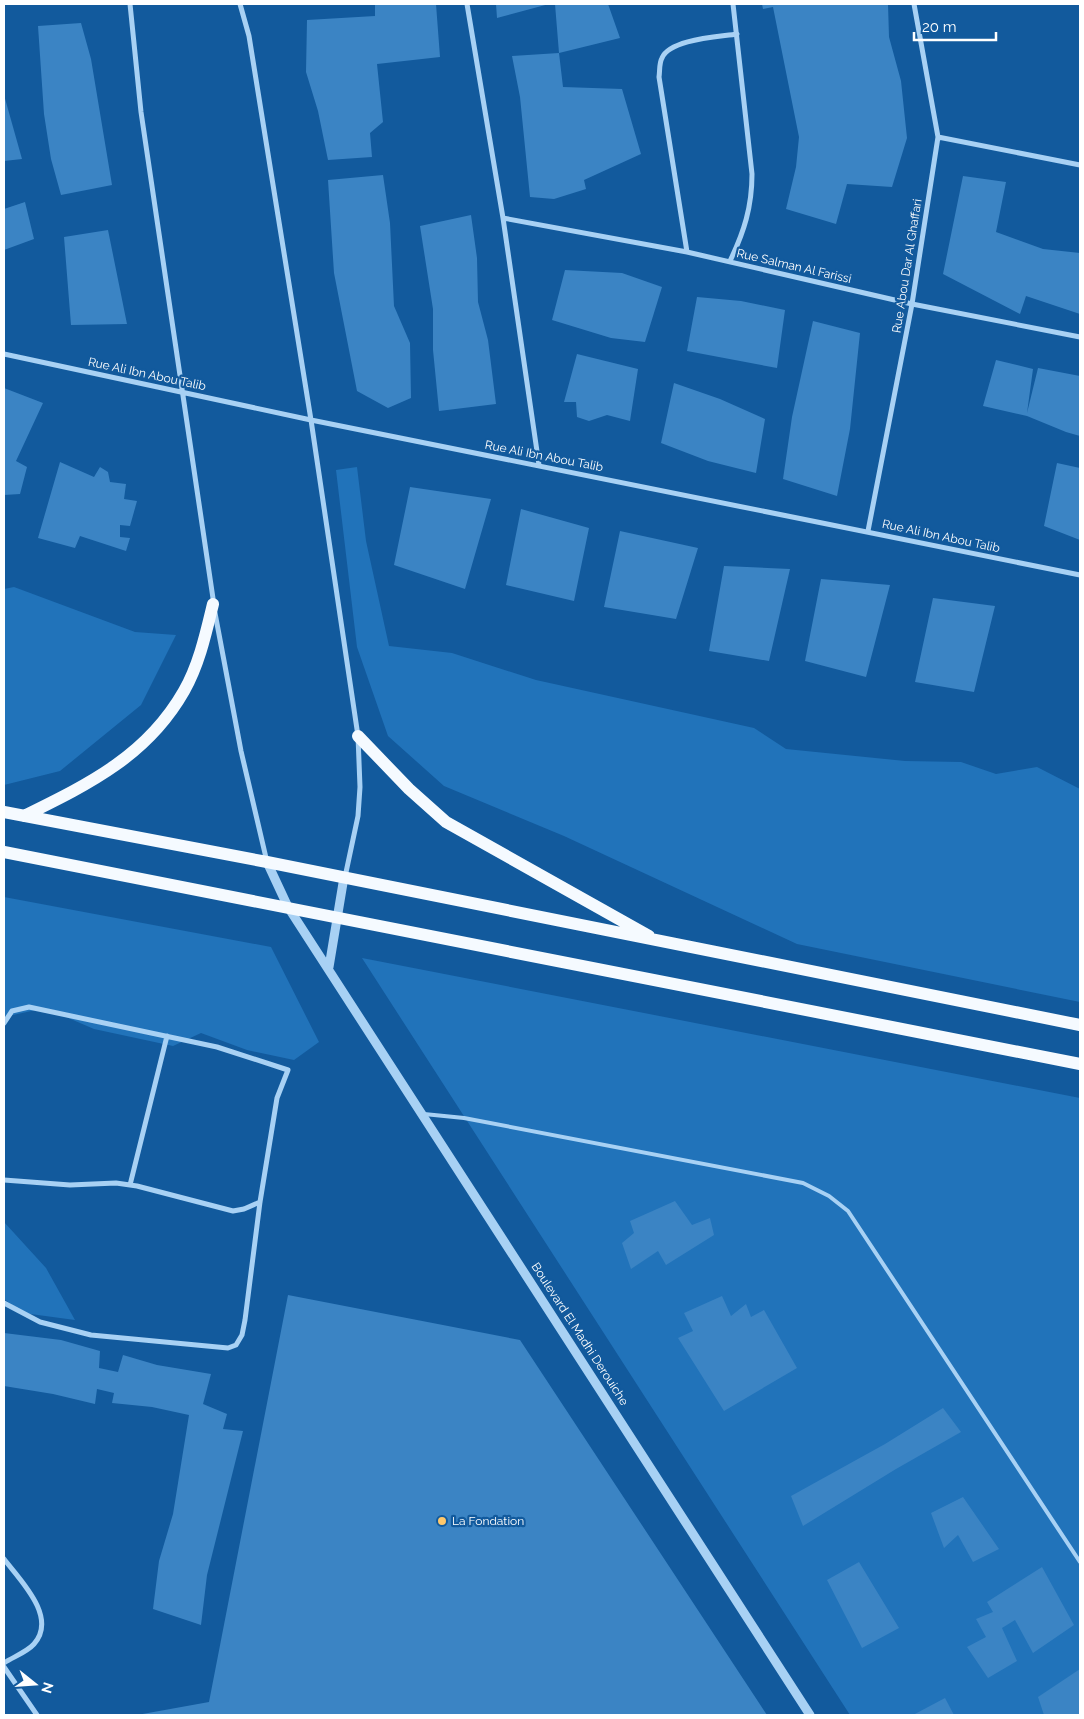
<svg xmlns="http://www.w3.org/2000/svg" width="1084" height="1719" viewBox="0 0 1084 1719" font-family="Raleway,sans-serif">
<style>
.green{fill:#2173ba}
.building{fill:#3b84c4}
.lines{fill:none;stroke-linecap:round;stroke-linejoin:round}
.service{stroke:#a8d1f4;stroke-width:4}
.minor{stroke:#a8d1f4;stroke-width:5}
.tertiary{stroke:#a8d1f4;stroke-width:9}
.primary{stroke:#f5faff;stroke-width:12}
.poi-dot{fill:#ffc86b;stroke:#125a9d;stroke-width:2}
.labels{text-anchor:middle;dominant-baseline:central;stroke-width:4.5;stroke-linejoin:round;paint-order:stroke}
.street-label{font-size:12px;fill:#fff;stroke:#125a9d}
.poi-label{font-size:12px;fill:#fff;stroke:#125a9d;text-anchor:start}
</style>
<rect width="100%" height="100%" fill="#125a9d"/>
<path class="green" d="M357 467 366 541 389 646 452 653 536 680 754 728 786 749 905 761 961 762 996 774 1037 767 1080 789V1002L797 944 564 836 444 786 388 736 357 647 336 470Z
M14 587 135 632 176 635 141 705 60 771 4 785V589Z
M4 897 271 947 319 1042 294 1060 247 1050 201 1033 173 1046 94 1029 45 1008 4 1017Z
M362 958 1080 1098V1715H850Z
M4 1222 46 1268 75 1320 23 1313 4 1299Z"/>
<path class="building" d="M375 4H436L440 57 377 64 383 122 370 133 372 157 328 160 318 111 306 72 307 20 375 16Z
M496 4H549L497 18Z
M555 4H608L620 38 559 53Z
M762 4H888L889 37 901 81 907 138 892 187 847 184 836 224 786 209 796 167 799 137 773 7 763 9Z
M81 23 91 59 112 185 61 195 51 159 44 114 38 26Z
M559 53 563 87 622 89 641 154 584 180 586 189 554 199 530 197 520 97 512 56Z
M4 95 22 159 4 161Z
M383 175 390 223 394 306 410 343 411 398 388 408 357 391 334 273 328 180Z
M963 176 1006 182 996 232 1043 249 1080 253V314L1026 296 1020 314 943 274Z
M25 202 34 239 4 250V209Z
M471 215 477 258 478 302 488 340 496 404 439 411 433 350V309L420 226Z
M108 230 127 324 71 325 64 237Z
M565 270 622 273 662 287 645 342 611 338 552 320Z
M697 297 741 301 785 310 777 368 687 351Z
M813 321 860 333 850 429 837 496 783 479 792 417Z
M577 354 638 369 630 421 607 415 589 421 577 417 576 402H564Z
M996 360 1033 369 1027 413 1038 368 1080 376V436L1066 432 1027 416 983 406Z
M674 383 720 399 765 419 756 473 708 461 661 443Z
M4 388 43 403 16 461 27 467 20 494 4 495Z
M60 462 94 477 100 467 108 472 110 482 126 484 124 499 137 501 130 526 120 525V537L130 538 126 551 80 536 75 548 38 538Z
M1057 463 1080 468V540L1044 526Z
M410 487 491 499 465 589 394 565Z
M521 509 589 528 574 601 506 585Z
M620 531 698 548 676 619 604 607Z
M724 566 790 569 769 661 709 651Z
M821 579 890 585 866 677 805 661Z
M933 598 995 606 974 692 915 682Z
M675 1201 692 1225 710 1218 714 1235 666 1265 658 1251 631 1269 622 1243 634 1233 630 1221Z
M288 1295 520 1340 767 1715H137L209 1702Z
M722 1296 731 1316 746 1304 751 1317 764 1310 797 1368 724 1411 678 1338 693 1331 684 1313Z
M4 1333 61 1340 100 1351 99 1368 118 1372 123 1355 157 1365 211 1374 203 1404 227 1414 223 1429 243 1431 207 1575 201 1625 153 1609 159 1561 173 1514 189 1415 152 1407 112 1403 114 1393 97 1389 95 1404 53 1394 4 1386Z
M943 1408 961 1432 896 1469 803 1526 791 1496 885 1444Z
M963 1497 999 1549 973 1562 958 1535 944 1548 931 1513Z
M859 1562 899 1628 862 1648 827 1580Z
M1042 1567 1074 1625 1033 1653 1015 1620 1002 1628 1017 1661 988 1678 967 1647 986 1637 976 1619 993 1612 987 1602Z
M1080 1669V1715H1044L1038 1697Z
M945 1698 954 1715H913Z"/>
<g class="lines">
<path class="service" d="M424 1114 464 1118 803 1183 829 1196 848 1211 1080 1562"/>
<path class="minor" d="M130 4 141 112 214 605
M240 4 249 36 311 420 358 736 360 787 358 816 345 877
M467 4 503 218 539 465
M938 137 1080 165
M503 218 687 252 912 304 1080 337
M687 252 659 77C660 71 659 63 662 58 670 39 719 37 737 34
M730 261C744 232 752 207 752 174L733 4
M4 354 311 420 1080 575
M868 531 912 304 938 137 914 4
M215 613 241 751 267 862
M4 1023 12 1011 29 1007 217 1047 288 1070 277 1098 260 1202 245 1320 242 1335 236 1345 228 1348 91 1335 40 1322 4 1303
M4 1180 70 1185 116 1183 137 1186 233 1211 244 1209 260 1202
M130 1185 167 1036
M4 1559C20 1580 58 1617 34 1644 27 1652 13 1657 4 1663
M4 1667 37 1715"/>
<path class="tertiary" d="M267 862 288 907 810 1715
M329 967 344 877"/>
<path class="primary" d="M358 736 409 789 446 822 649 936
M4 812 267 862 1080 1025
M24 816C89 784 147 756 184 691 199 665 206 633 213 604
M4 852 1080 1064"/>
</g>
<circle class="poi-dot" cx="442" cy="1521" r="5"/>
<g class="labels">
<g class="street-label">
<text transform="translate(794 266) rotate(13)">Rue Salman Al Farissi</text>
<text transform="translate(907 266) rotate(-81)">Rue Abou Dar Al Ghaffari</text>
<text transform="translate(147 374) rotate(12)">Rue Ali Ibn Abou Talib</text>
<text transform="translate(544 456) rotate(11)">Rue Ali Ibn Abou Talib</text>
<text transform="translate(941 536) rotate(12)">Rue Ali Ibn Abou Talib</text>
<text transform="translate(580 1334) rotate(57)">Boulevard El Madhi Derouiche</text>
</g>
<g class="poi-label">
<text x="452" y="1521">La Fondation</text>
</g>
</g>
<rect width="1084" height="1719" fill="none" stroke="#ffffff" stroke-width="10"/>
<g transform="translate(35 1684) rotate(107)" stroke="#125a9d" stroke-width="4" paint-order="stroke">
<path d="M0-4L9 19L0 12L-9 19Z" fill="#ffffff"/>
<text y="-8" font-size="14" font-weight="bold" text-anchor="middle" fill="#ffffff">N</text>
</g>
<path d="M914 32v8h82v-8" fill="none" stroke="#ffffff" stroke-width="2.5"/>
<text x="922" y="32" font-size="15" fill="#ffffff" stroke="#125a9d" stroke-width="4" paint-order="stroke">20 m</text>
</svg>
